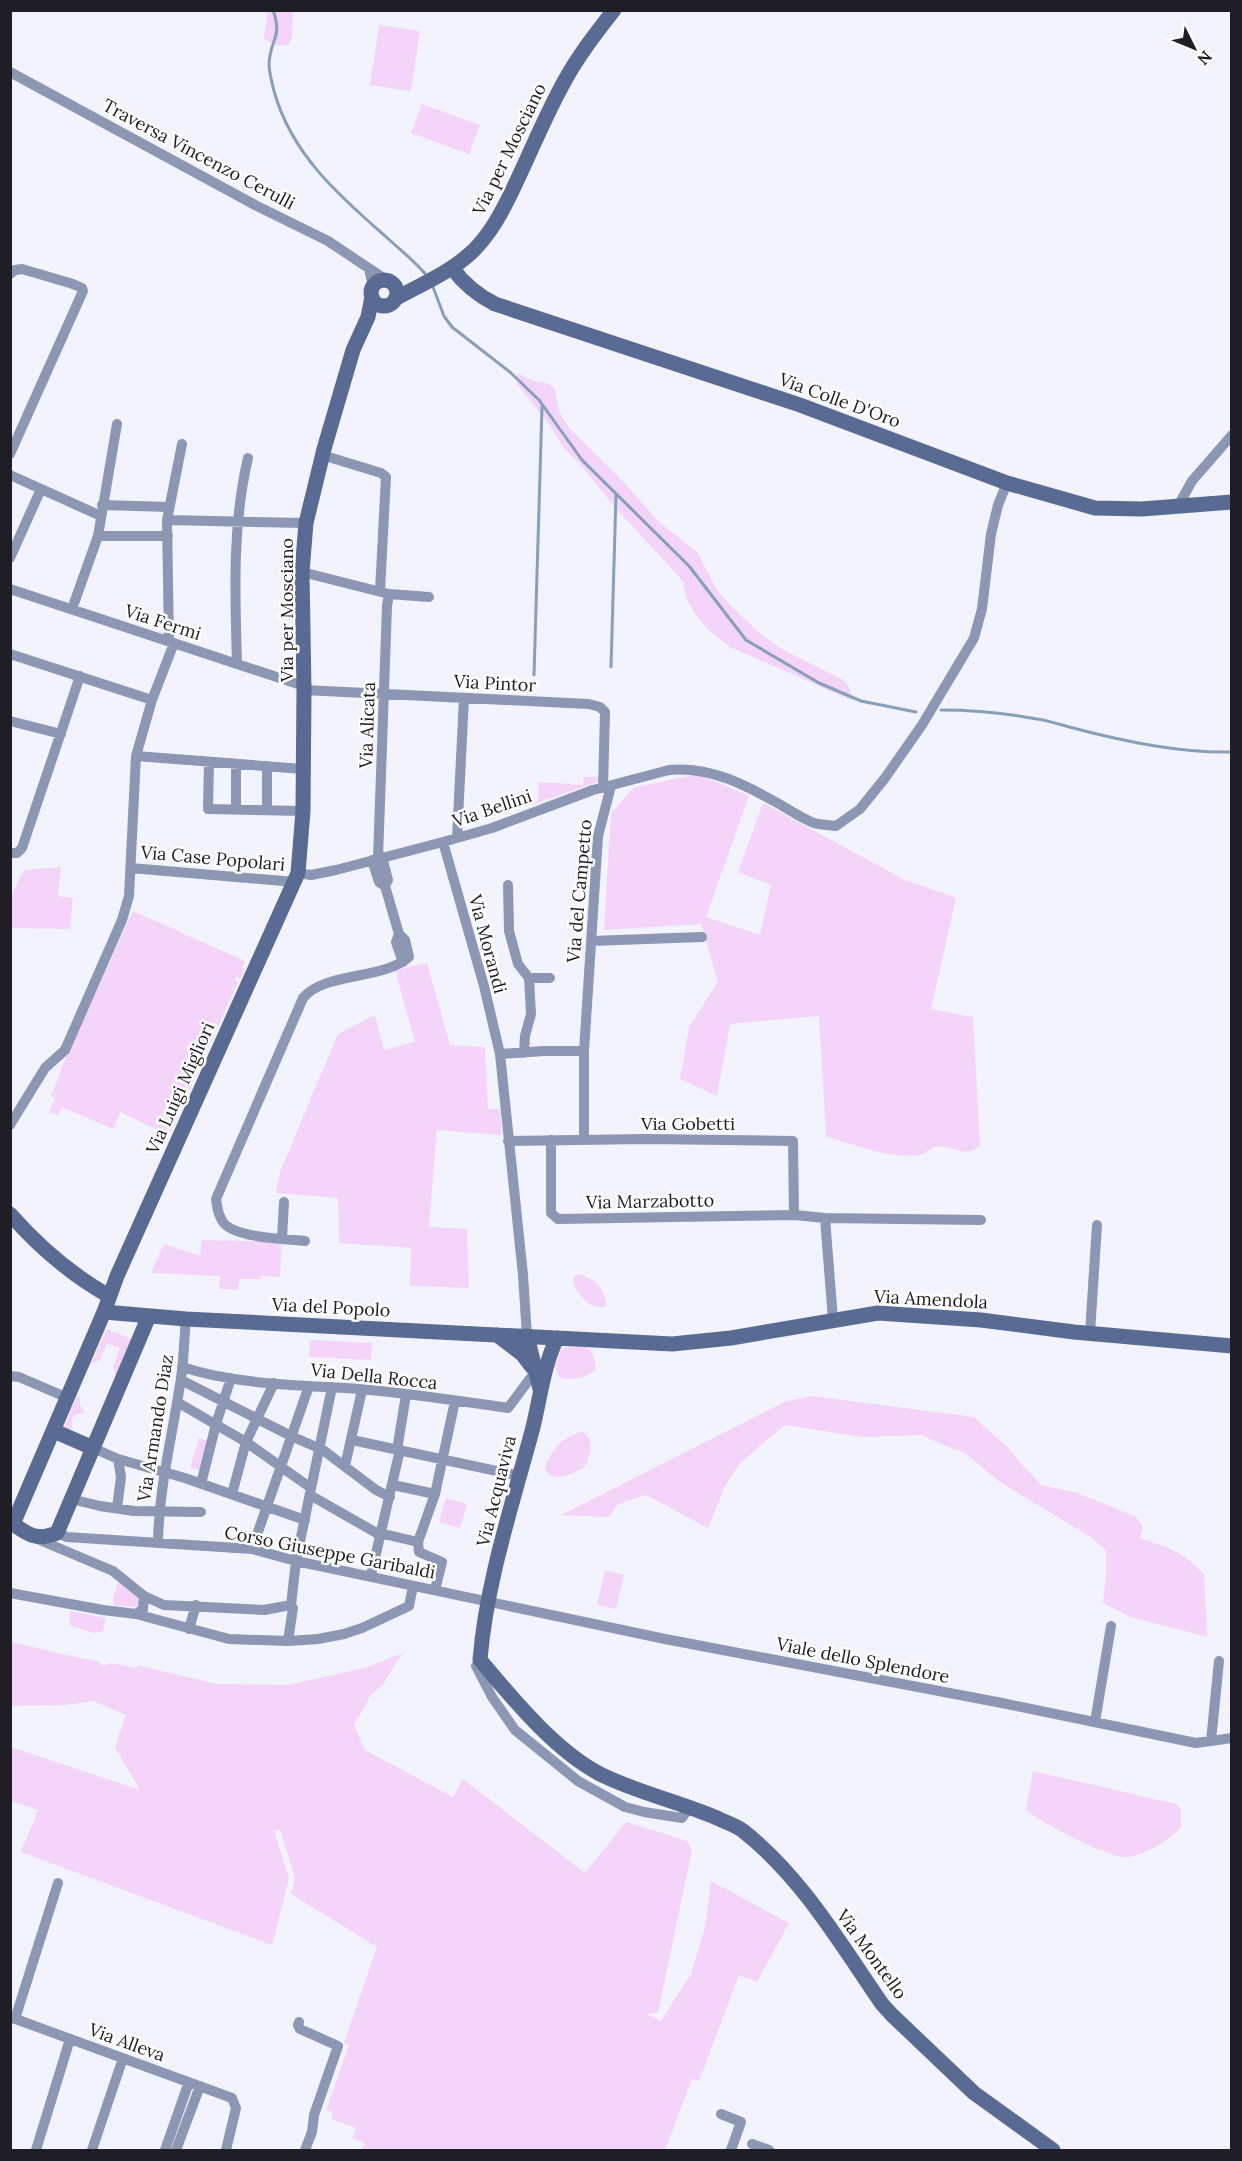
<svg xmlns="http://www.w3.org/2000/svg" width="1242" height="2161" viewBox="0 0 1242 2161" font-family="Lora,serif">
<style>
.green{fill:#f5d4f9}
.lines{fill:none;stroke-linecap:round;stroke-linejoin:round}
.stream{stroke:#879fb8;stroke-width:3}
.street{stroke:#8b97b3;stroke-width:10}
.secondary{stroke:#5a6b93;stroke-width:15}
.labels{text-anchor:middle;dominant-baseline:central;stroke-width:5;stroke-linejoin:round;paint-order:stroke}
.street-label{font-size:18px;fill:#1e1e24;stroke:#fff}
</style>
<rect width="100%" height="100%" fill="#f2f3fd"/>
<path class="green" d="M265 11H293L292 37 288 45C277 47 272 44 264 38L267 16Z
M379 25 420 31 411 91 370 85Z
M422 104 480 125 469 154 411 133Z
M517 373 533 381 548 383 555 389 559 411 569 428 618 476 660 523 697 552 716 588 728 603 762 635 783 650 843 680 849 687 853 701 730 647C707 630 686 611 683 581L612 504 581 465 564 448 547 421 517 384Z
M697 774 749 796 706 917 760 935 771 885 738 872 763 803 905 880 956 898 931 1009 973 1017 980 1145C963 1161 954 1143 936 1147 930 1148 925 1154 919 1155 892 1159 852 1145 826 1136L819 1016 730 1024 717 1096 680 1079 689 1027 718 982 701 924 604 930 611 814 633 788Z
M584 777H598L597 782 531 805 530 802 538 801 539 782 583 785Z
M61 867 58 896 73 898 70 929 11 928V896L24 870Z
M133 911 245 961 242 968 245 969 240 979 236 977 235 980 238 982 170 1133 166 1134 120 1112 113 1129 62 1107 58 1115 49 1112 55 1098 51 1096 61 1072 60 1071Z
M427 963 450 1045 485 1047 488 1109H500L502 1135 437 1130 429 1227 467 1229 469 1288 410 1286 411 1248 339 1243 338 1198 276 1193 280 1172 338 1034 375 1015 384 1050 415 1042 395 970Z
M202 1240 282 1242 280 1277 261 1276V1279H240L238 1290 219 1289 220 1276 151 1273 164 1244 200 1256Z
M579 1274C594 1278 607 1290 606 1307 588 1309 580 1297 573 1282L574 1277Z
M107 1329 132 1339 116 1376 113 1367 120 1348 107 1343 100 1360 91 1364Z
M310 1340 372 1343 371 1360 309 1357Z
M583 1346C595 1350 594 1359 596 1370 587 1377 570 1382 559 1377L555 1367 561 1349 566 1347Z
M77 1396 80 1397V1404L84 1411 83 1414H77L72 1418V1426L69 1433 63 1430Z
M812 1396 974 1417 1005 1445 1041 1485 1074 1492 1095 1500 1136 1517 1143 1527 1140 1538C1169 1548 1182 1551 1204 1574L1207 1637 1131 1617 1103 1603 1106 1575V1550L1089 1536 1000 1482 966 1454 921 1435 862 1437 785 1425 741 1462 726 1484 708 1528 646 1495 618 1504 609 1517 561 1515 787 1401Z
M583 1432C595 1439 590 1455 585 1467 573 1473 554 1485 545 1469 551 1450 562 1436 583 1432Z
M199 1438 211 1441 203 1471 190 1468Z
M446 1498 467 1504 460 1528 439 1522Z
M605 1570 624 1575 616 1609 597 1605Z
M119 1581 138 1596 140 1603 136 1607 114 1605 113 1598Z
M70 1611 106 1618 103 1631 93 1633 69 1625Z
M11 1642 84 1659 94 1660 104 1666 111 1663 136 1668 138 1665 216 1684 289 1685 368 1667 405 1652 398 1659 383 1685 371 1695 354 1725 365 1750 453 1797 463 1779 585 1873 626 1822 687 1841 692 1850 658 2013 647 2014 661 2021 691 1974 705 1927 711 1881 789 1923 757 1982 739 1975 699 2081 692 2079 665 2150H362L364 2143 352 2138 356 2128 332 2119V2112L326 2110 349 2045 344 2043 377 1947 291 1894 295 1878 280 1829 274 1831 289 1878 272 1945 21 1852 38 1810 11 1801V1747L140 1790 115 1747 126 1715 94 1701 66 1705 11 1706Z
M1033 1771 1176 1804 1181 1810V1827C1169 1840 1146 1855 1128 1857 1110 1859 1040 1822 1026 1810Z"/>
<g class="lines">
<path class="stream" d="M273 10C283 38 270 39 269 64 269 72 272 83 274 91 291 153 337 194 384 235 399 249 414 260 427 276
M433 287 444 316 452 327 511 373 539 400 582 460 689 566 746 640 819 683 861 701 916 712
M611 667 616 495
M534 675 542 407
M941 710C973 710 1005 713 1037 719 1051 721 1064 726 1077 729 1127 742 1180 753 1232 752"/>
<path class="street" d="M10 72 257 206 328 241 388 281
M369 269 373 287
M10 274 15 270 22 269 73 284 82 288 83 291 10 454
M322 455 381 473 386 477 380 591
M10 475 101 516
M102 505 169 507
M1178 506 1192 481 1232 435
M167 520 306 523
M98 536H168
M10 558 41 489
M302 572 389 594 429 597
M10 589 304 686
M72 609 98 536 117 424
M169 641 167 520 182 444
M10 654 152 700
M237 664C235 594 232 526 248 458
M304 690 589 704 600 707 605 712 603 788
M10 721 61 734
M136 756 303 769
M209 762 208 809 303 811
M236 764V809
M267 809V766
M457 838 464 698
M443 842 484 986 500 1054
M10 853H17L22 848 80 676
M382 857 388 880 385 886
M378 858 387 606 389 594
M131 868 295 882
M298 873 311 875 336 870 443 842 492 828 593 790 669 770C710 766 746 785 781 805 791 811 803 819 814 823 821 825 829 825 836 826L860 809 885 778 922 725 974 638 982 609 991 534 998 505 1007 483
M508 885 509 931 518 964 529 978H550
M399 934 396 942 403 962
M591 941 702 937
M524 1053 525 1036 531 1014 529 978
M10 1125 45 1068 65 1050 122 920 129 896 136 756 152 700 174 643
M551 1140V1213L558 1219 794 1215 825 1218 981 1220
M584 1140V1051
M508 1141 646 1139 793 1141 794 1215
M825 1218 833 1320
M282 1239 284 1202
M305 1241C286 1239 234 1238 223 1222 218 1215 217 1207 216 1199L303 998C324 972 383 980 409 957L405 940 399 934 385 886 379 882 372 860
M1090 1333 1097 1225
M527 1336 523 1275 500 1054 544 1051H584L598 836 611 786
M182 1367C238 1385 300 1385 359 1389 408 1393 459 1401 508 1408L535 1372 539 1371
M10 1376 19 1377 68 1398
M181 1380 291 1436 323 1450 376 1490 390 1497
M177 1402 246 1442 311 1488
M352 1440 520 1476
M93 1448 118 1459 185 1478 305 1520
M345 1466 362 1390
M201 1484 216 1424 231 1378
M393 1485 435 1494
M232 1494 246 1442 274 1383
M310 1495 380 1535H388L418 1542 419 1552 442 1562 435 1590
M71 1499 100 1506 134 1511 201 1512
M117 1508 121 1477 118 1459
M57 1533 67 1537 252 1549 296 1561 665 1639 1002 1703 1196 1743 1232 1738
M35 1538 113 1571 144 1596 143 1609 136 1614
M158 1542C159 1486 173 1433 181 1378 184 1359 184 1339 186 1319
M418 1542 435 1494 455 1401
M252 1549 309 1386
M371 1575 399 1454 397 1450 406 1395
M10 1593 103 1610 136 1614 229 1639 288 1641 318 1639 344 1634 362 1628 409 1606 413 1586
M144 1596 164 1605 264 1610 291 1605
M189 1629 196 1605
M288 1641 293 1608 291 1605 296 1561 332 1387
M480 1660 476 1666 492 1697 515 1730 578 1781 625 1807 644 1812 682 1818 690 1806
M1095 1722 1111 1626
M1211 1741 1219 1661
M10 2017 232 2098 236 2108 226 2150
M15 2019 58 1883
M299 2022 298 2025 300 2029 338 2046 314 2115 312 2132 305 2150
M721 2114 741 2122 731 2150
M752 2144 769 2150
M36 2150 70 2039
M92 2150 123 2058
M165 2150 189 2082
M176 2150 200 2086"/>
<path class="secondary" d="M452 268C464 284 477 295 495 304L800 405 1007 483 1095 508 1142 509 1232 502
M371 293a13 13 0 1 1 26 0a13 13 0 1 1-26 0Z
M395 299C422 284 451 272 473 251 491 233 502 212 513 189 530 154 545 116 564 82 578 56 596 33 614 10
M10 1214C39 1247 70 1274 109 1296
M104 1312 186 1319 672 1344 731 1338 878 1313 981 1320 1074 1332 1232 1346
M497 1335 522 1354 532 1367
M527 1336 540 1389
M557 1338C543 1367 540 1400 532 1431 512 1505 486 1584 480 1660 513 1699 556 1752 602 1775 639 1793 680 1802 717 1818 725 1822 735 1825 742 1830 801 1876 840 1943 882 2004L892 2015 974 2093 1053 2150
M54 1431 93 1448
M13 1524 104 1312 117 1276 298 873 303 811 304 690 302 572 306 523 324 449 353 350 368 317 372 297
M13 1524C29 1535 37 1541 57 1533
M57 1533 149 1316"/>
</g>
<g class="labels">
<g class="street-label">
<text transform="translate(509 149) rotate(-64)">Via per Mosciano</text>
<text transform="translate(199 154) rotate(28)">Traversa Vincenzo Cerulli</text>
<text transform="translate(840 400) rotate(20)">Via Colle D'Oro</text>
<text transform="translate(286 610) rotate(-90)">Via per Mosciano</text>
<text transform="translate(163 622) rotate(18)">Via Fermi</text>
<text transform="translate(495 683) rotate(3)">Via Pintor</text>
<text transform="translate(367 725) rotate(-88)">Via Alicata</text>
<text transform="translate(492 808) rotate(-19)">Via Bellini</text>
<text transform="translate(213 858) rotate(5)">Via Case Popolari</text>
<text transform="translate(579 891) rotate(-85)">Via del Campetto</text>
<text transform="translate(488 944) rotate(75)">Via Morandi</text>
<text transform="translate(180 1088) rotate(-66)">Via Luigi Migliori</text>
<text x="688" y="1123">Via Gobetti</text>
<text transform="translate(650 1201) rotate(-1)">Via Marzabotto</text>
<text transform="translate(931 1299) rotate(3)">Via Amendola</text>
<text transform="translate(331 1307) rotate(3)">Via del Popolo</text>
<text transform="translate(374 1376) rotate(6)">Via Della Rocca</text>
<text transform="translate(155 1428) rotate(-81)">Via Armando Diaz</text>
<text transform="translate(496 1491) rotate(-76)">Via Acquaviva</text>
<text transform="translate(330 1552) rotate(11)">Corso Giuseppe Garibaldi</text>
<text transform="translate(863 1660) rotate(11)">Viale dello Splendore</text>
<text transform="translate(872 1954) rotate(54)">Via Montello</text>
<text transform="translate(127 2042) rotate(20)">Via Alleva</text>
</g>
</g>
<rect width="1242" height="2161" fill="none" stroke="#1e1e24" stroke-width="24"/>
<g transform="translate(1194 48) rotate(133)" stroke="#ffffff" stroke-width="4.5" paint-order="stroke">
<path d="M0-4.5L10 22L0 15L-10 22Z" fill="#1e1e24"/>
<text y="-9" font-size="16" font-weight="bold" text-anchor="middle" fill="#1e1e24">N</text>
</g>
</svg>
